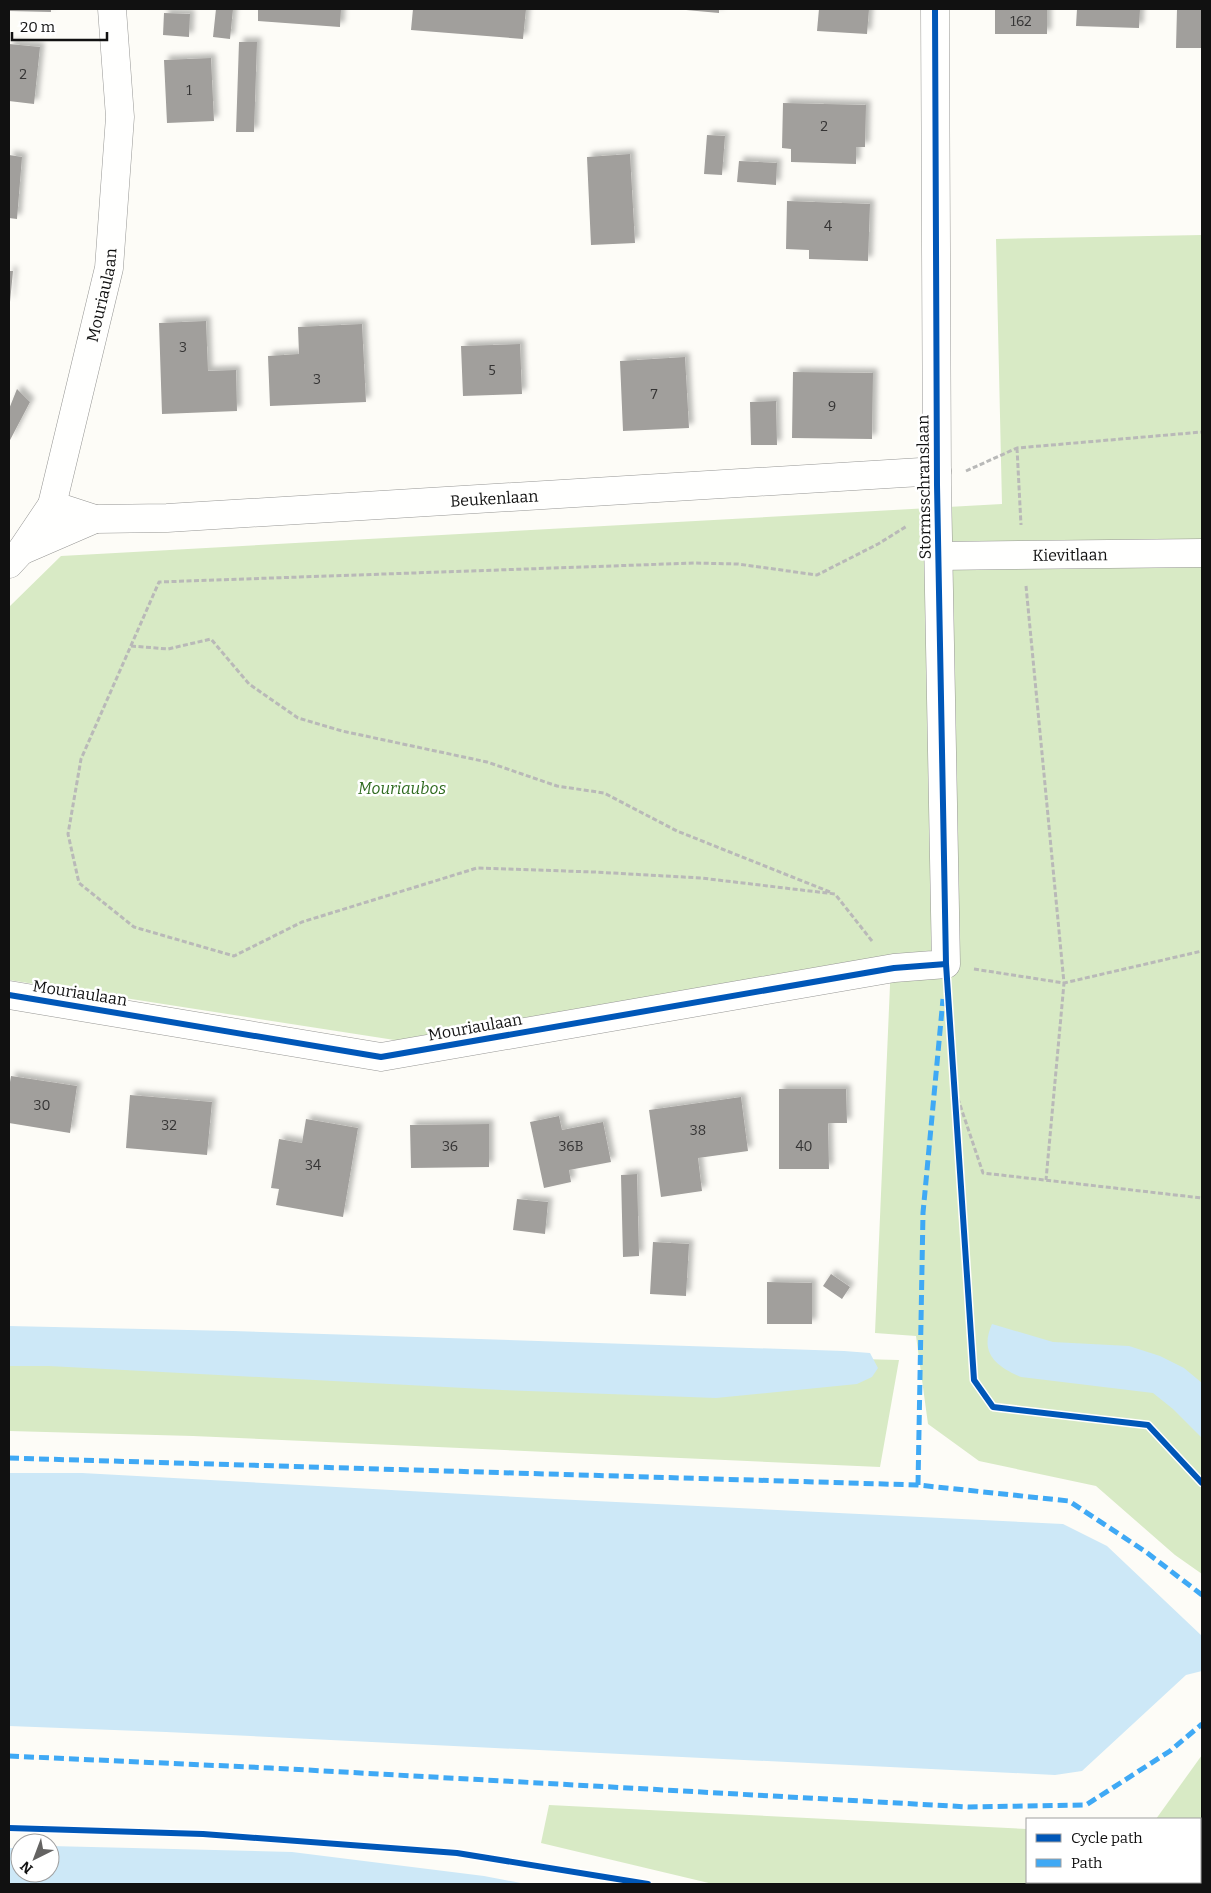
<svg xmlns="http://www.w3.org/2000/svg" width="1211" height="1893" viewBox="0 0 1211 1893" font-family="Bitter,serif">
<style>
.forest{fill:#d8eac5}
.water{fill:#cde8f7}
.building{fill:#a19f9c;filter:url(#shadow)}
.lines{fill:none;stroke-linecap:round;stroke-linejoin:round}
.minor-casing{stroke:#979795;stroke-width:29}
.path{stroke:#b9b9b8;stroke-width:3;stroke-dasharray:5 2.5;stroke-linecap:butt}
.minor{stroke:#fffffe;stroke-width:28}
.quiet{stroke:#3fa9f5;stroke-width:5;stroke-dasharray:10 5;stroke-linecap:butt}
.cycleway-casing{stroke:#fff;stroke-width:9}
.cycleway{stroke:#0057b8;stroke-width:6}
.labels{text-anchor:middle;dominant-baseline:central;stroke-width:5;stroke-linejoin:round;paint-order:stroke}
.number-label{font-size:14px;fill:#353434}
.street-label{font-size:16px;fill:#111;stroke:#fff}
.park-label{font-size:16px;font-style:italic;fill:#2f6b1f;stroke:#fff}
</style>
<defs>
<filter id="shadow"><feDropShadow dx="4.5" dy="-4.5" stdDeviation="2.5" flood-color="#0004"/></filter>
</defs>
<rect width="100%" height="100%" fill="#fdfcf7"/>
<path class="forest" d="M1202 235V1574L1175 1555 1096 1486 979 1461 928 1424 916 1336 875 1333 891 962 401 1041 9 980V607L61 556 1002 504 996 239Z
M9 1338 899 1360 880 1467 193 1436 9 1431Z
M1202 1755V1843L1200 1847V1819H1156Z
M549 1805 1027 1829V1882H1177L1175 1884H713L541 1843Z"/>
<path class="water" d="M992 1324 1053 1342 1129 1346 1160 1356 1184 1368 1202 1383V1438L1173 1409 1153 1393 1021 1377C996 1366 979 1353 992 1324Z
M9 1326 233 1331 844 1351 870 1353 878 1368 872 1377 857 1384 716 1398 502 1390 49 1366H9Z
M9 1473H82L555 1499 1063 1524 1107 1546 1202 1636V1671L1186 1675 1082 1771 1055 1775 166 1732 9 1726Z
M50 1846 292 1852 484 1876 526 1884H9V1848H20V1873H50Z"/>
<path class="building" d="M9 9H51V12L9 11Z
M216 9H233L230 39 213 37Z
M258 9H341L340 27 258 21Z
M413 9H526L523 39 411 30Z
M686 9H719V13L686 10Z
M819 9H869L867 34 817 31Z
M995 9H1047V34H995Z
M1077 9H1140L1139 28 1076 26Z
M1177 9H1202V48H1176Z
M164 13 190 14 189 37 163 35Z
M239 42H257L254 132H236Z
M9 44 40 47 34 104 9 101Z
M211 58 214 121 167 123 164 60Z
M783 103 866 105 865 147H856V164L791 162V149L782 148Z
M707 135 725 136 722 175 704 174Z
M630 154 635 243 591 245 587 157Z
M9 155 22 157 17 219 9 218Z
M739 161 777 163 776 185 737 182Z
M787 201 870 204 868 261 809 259V250L786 249Z
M9 271H13L10 302H9Z
M206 321 208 371 236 370 237 411 162 414 159 323Z
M362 324 366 402 270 406 268 356 299 354 298 327Z
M520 344 522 394 463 396 461 346Z
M685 357 689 428 623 431 620 361Z
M793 372 873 373 872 439 792 438Z
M17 389 30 402 9 442V409Z
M776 401 777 445H751L750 402Z
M11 1076 77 1086 70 1133 9 1123V1088Z
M779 1089H846L847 1123H828L829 1169H779Z
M130 1095 212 1102 207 1155 126 1148Z
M741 1097 748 1151 698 1158 702 1191 661 1197 649 1110Z
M559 1116 562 1130 603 1122 611 1162 569 1170 571 1182 544 1188 530 1122Z
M306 1119 358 1128 343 1217 276 1205 279 1189 271 1188 279 1139 302 1143Z
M489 1124V1167L411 1168 410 1125Z
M637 1174 639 1256 623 1257 621 1175Z
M517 1199 548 1202 545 1234 513 1230Z
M653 1242 689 1244 686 1296 650 1294Z
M831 1274 850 1287 842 1299 823 1286Z
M767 1282 812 1283V1324H767Z"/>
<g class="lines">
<g class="minor-casing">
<g id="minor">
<path id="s1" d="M52 505 95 519 167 518 937 471"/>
<path d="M21 551 95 519"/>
<path id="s2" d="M938 556 1202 553"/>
<path id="s3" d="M9 564 21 551 52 505 109 268 120 117 112 9"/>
<path d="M9 995 381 1057 894 968 946 964 937 485 935 9"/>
</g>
</g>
<path class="path" d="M1017 448 1021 525
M966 471 1017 448 1202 432
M1026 586 1064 983 1046 1180
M131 646 168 649 211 639 249 684 298 718 342 731 487 762 557 786 604 793 677 831 830 892
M872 941 835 894 701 878 594 872 477 868 302 922 234 956 134 927 79 883 68 834 81 759 159 582 695 563 738 564 817 575 878 544 907 526
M974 969 1064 983 1202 951
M948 994 954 1087 983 1173 1202 1198
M1200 1860 1202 1855
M1188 1884 1189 1882"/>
<use href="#minor" class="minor"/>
<path class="quiet" d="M9 1458 918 1485 1069 1501 1146 1552 1202 1595
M918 1485 923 1213 943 999
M9 1756 271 1768 969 1807 1086 1805 1170 1751 1202 1724"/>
<g class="cycleway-casing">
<path id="cycleway" d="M935 9 937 485 946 964 974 1380 993 1407 1148 1425 1202 1483
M9 995 381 1057 894 968 946 964
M9 1828 203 1834 457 1853 648 1884"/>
</g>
<use href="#cycleway" class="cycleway"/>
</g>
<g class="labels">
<g class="number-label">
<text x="1021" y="21">162</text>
<text x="23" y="74">2</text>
<text x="189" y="90">1</text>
<text x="824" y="126">2</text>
<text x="828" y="226">4</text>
<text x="183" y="347">3</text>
<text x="492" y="370">5</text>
<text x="317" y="379">3</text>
<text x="654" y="394">7</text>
<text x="832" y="406">9</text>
<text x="42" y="1105">30</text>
<text x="169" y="1125">32</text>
<text x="698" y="1130">38</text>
<text x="450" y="1146">36</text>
<text x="571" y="1146">36B</text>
<text x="804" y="1146">40</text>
<text x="313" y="1165">34</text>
</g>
<g class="street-label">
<text stroke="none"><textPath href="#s3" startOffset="289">Mouriaulaan</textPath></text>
<text transform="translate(924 487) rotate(-91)">Stormsschranslaan</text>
<text stroke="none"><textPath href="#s1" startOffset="445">Beukenlaan</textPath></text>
<text stroke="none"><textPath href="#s2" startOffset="132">Kievitlaan</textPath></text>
<text transform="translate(80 993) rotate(9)">Mouriaulaan</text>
<text transform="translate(475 1027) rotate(-10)">Mouriaulaan</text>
</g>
<g class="park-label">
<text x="402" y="788">Mouriaubos</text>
</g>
</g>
<rect width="1211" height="1893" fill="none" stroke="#111111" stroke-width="20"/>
<rect x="1026" y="1818" width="175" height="65" fill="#ffffff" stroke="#a0a0a0"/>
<rect x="1036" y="1834" width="25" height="8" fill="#0057b8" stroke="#a0a0a0"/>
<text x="1071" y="1843" font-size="15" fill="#111111">Cycle path</text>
<rect x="1036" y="1859" width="25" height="8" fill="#3fa9f5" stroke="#a0a0a0"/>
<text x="1071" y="1868" font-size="15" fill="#111111">Path</text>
<g transform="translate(35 1858) rotate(222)"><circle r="24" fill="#ffffff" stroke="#a0a0a0"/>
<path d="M0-4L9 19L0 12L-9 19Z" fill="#646362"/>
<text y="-8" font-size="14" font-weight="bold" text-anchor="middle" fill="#111111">N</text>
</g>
<path d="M12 32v8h95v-8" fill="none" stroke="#111111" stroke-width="2.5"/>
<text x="20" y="32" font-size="15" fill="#111111" stroke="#ffffff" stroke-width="4" paint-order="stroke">20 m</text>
</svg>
